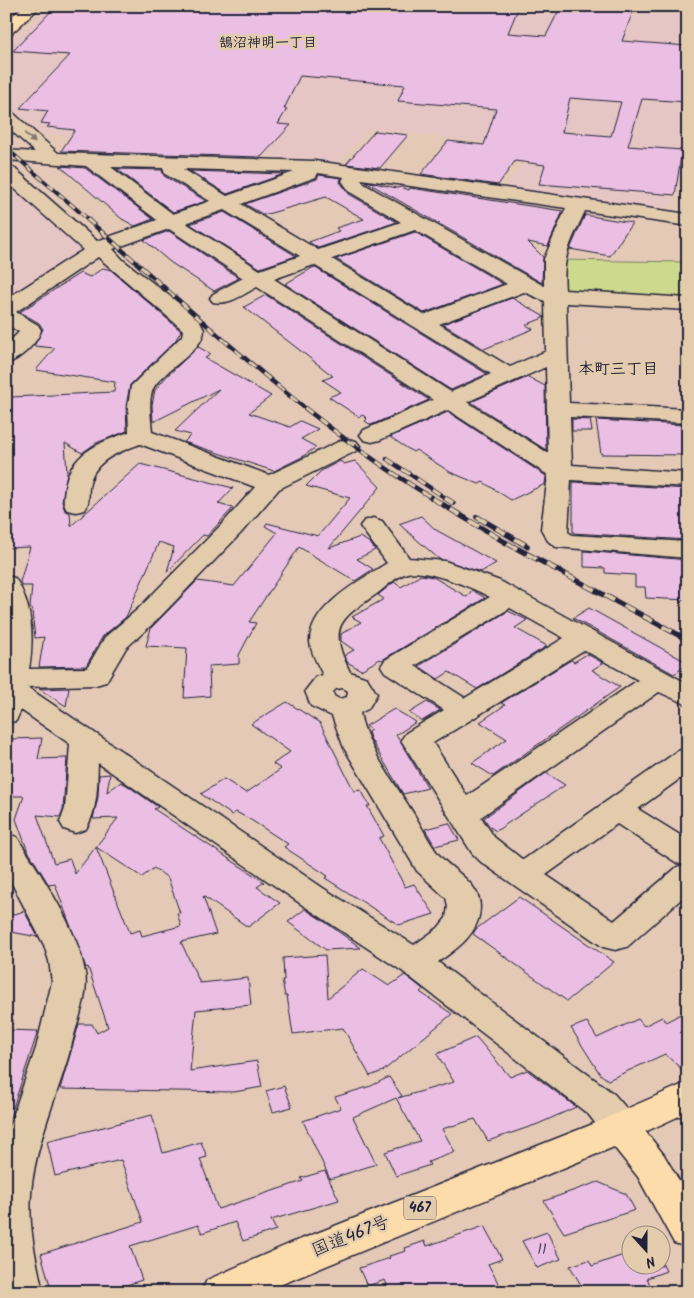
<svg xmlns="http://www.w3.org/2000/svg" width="694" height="1298" viewBox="0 0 694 1298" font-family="Kalam,'Klee One',sans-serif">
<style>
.built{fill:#e6c6c4}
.green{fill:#cdd98c;stroke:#787e64}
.building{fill:#ebbfe4;stroke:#22223b;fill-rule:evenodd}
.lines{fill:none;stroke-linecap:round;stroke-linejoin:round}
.minor-casing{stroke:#22223b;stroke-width:3}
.major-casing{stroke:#22223b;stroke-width:3}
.highway-casing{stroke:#22223b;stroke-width:3}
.minor{fill:#e2ccac;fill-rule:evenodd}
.major{fill:#fddcac;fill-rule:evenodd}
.highway{fill:#fddcac;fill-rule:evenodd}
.rail-far2-casing{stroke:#22223b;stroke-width:4}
.rail-far1-casing{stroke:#22223b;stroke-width:4.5}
.rail-casing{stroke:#22223b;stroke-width:5.5}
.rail-far2{stroke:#e2ccac;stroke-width:2.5;stroke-dasharray:7;stroke-linecap:butt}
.rail-far1{stroke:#e2ccac;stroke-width:3;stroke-dasharray:9;stroke-linecap:butt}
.rail{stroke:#e2ccac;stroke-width:4;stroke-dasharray:11;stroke-linecap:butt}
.oneway{fill:#827774}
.labels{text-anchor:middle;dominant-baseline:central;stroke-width:5;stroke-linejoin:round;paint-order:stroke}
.far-neighbourhood-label{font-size:14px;font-weight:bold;fill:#22223b;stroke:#e2ccac}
.shield{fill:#e2ccac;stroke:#5c555d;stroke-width:1}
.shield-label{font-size:14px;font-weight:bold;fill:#22223b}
.near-number-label{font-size:15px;fill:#544965}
.neighbourhood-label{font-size:16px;font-weight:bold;fill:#22223b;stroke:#e2ccac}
.near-street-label{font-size:18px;fill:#22223b;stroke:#e2ccac}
</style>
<rect width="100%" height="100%" fill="#e4c9b7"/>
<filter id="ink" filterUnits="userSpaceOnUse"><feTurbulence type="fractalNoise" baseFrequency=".02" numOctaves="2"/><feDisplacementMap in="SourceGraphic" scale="10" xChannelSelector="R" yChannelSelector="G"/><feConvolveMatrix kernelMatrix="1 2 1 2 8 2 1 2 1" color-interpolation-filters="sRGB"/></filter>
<g filter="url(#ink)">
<path class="built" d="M48 6H688V136L672 206 659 209 505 187 536 148 369 129 339 163 268 157 269 150 35 134 6 109V39L25 29Z
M12 181 87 249 6 303V182Z"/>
<path class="green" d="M559 260 688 262V301L560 293Z"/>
<path class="building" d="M56 6H519L508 33 546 36 561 6H635L622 41 688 46V102L642 99 628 146 682 150 675 195 539 184 545 165 515 161 498 185 421 174 448 141 484 145 496 109 398 101 405 85 300 76 284 109H287L278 124 291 125 261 157 61 151 75 130 47 127 50 124 41 123 48 111 20 108 70 55 13 51ZM570 98 621 102 611 136 562 132Z
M375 131 408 135 380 168 346 164Z
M60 166 85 168 153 219 135 226 122 219Z
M117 169 162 170 164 176 206 201 173 212Z
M190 171 284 174 227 194Z
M319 175 341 178 340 182 349 194 397 222 318 248 309 242 339 231 336 228 364 219 326 197 264 215 245 204 317 179Z
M365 181 397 188 401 187 409 190 410 188 563 211 548 246 528 242 543 257 542 283Z
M224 212 296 256 260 268 190 224Z
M585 215 632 223 610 256 570 249Z
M169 231 239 278 214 291 170 262 144 240Z
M415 232 503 284 424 313 336 259Z
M314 267 487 374 451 390 285 284Z
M103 268 111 270 181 331 175 341 130 385 126 406 127 431 96 443 82 453 65 443 67 473 62 502 65 511 70 513 71 526 140 464 233 488 218 504 233 508 207 536 203 535 167 572 174 547 159 542 126 617 103 636 86 666 39 667 44 637 35 638 32 611 30 607 32 586H22L20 582 30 547 6 548V424L9 423 12 397 114 392 115 382 36 370 55 348 34 346 43 329 39 323 20 312 80 273 90 277Z
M266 295 429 400 371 425 365 421 367 419 363 415 359 417 329 397 341 392 323 380 333 376 244 307Z
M512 298 543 316V318L526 325 533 329 484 349 443 324Z
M198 347 211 354 205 358 271 396 249 413 290 427 300 421 318 429 301 439 316 447 302 457 274 471 184 442 191 435 175 431 219 389 153 422 152 405 155 390 166 377Z
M528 377 545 386 546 450 471 402Z
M448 412 546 476 545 484 511 500 483 482 479 484 450 472 416 450 413 452 390 437Z
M572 419 590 420 592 431H572Z
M596 420 683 425 688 455 601 454Z
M340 461 344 464 355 461 380 487 329 548 360 537 370 543 375 550 357 559 373 569 355 581 299 547 249 622 256 623 239 655V664L209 666 210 696 184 698 187 648 146 646 151 628 197 581 234 586 277 533 265 526 267 523 318 536 350 498 306 486 321 471Z
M573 482 688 489V540L573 533Z
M421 516 436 530 496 563 481 572 439 559 399 524Z
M584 551 688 560V600L646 598 645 587H635V575L605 573V568L584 567Z
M421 575 433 577 467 597 472 590 485 598 382 660 380 659 361 670 347 662 345 655 354 650 341 641V634L361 622 352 617 384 599 378 595 394 582 401 587Z
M589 608 688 663V664L674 674 573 618Z
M508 611 527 620 515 628 547 646 477 689 449 672 438 679 419 666Z
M587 654 603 663 592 670 620 687 493 776 472 763 507 739 480 722 505 705 501 703 571 660 574 662Z
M69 688 66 706 39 689Z
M287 702 320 723 354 791 361 790 370 806H367L384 836 379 838 405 887 414 884 434 914 399 925 325 878 328 876 284 847 288 844 251 820 236 812 232 815 201 794 224 779 246 793 281 769 273 764 290 752 251 724Z
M427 702 440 710 422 721 409 713Z
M394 709 416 722 396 735 428 788 403 794 370 738 368 732 371 730 366 726Z
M42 738 38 759 67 758 63 809 60 817 37 815 54 863 70 859 75 874 118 818 93 819 98 797 99 775 110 774 107 792 121 782 128 786 158 807 154 809 264 882 257 887 280 903 248 927 203 896 216 934 181 942 200 983 248 978 251 1005 196 1010 190 1071 257 1061 262 1087 234 1092 60 1089 79 1024H92L97 1033 108 1027 88 967 86 968 55 884 49 885 27 849 16 819 24 796H6V765L12 739ZM96 847 142 877 154 868 168 878 180 913H177L181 926 142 936 140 930 130 933Z
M546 773 565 785 496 831 490 827 484 818Z
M449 823 459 840 435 846 425 829Z
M519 897 614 962 567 1001 473 934 476 929Z
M305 909 325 922 361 948 326 950 288 922Z
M24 911 38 937 6 931V917Z
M325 955 328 998 363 969 389 986 405 975 423 989 420 992 452 1014 383 1071 370 1076 343 1028 293 1034 287 996H285L282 980H284L283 958Z
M688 1010V1075L665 1054 608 1080 600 1074 571 1028 587 1022 597 1038 638 1019 644 1026 662 1017 666 1022Z
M6 1030 38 1031 6 1129Z
M476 1037 510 1077 527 1070 576 1107 538 1124 488 1141 475 1119 442 1129 455 1152 428 1162 430 1165 396 1176 385 1152 420 1141 396 1098 353 1117 376 1164 330 1179 303 1121 341 1108 335 1097 371 1086 389 1077 402 1096 398 1098 454 1082 437 1054Z
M284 1086 292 1107 273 1112 266 1091Z
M152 1115 163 1153 201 1142 207 1157 200 1159 218 1209 303 1181 301 1178 325 1171 339 1200 271 1220 276 1230 243 1241 235 1222 202 1233 198 1225 130 1246 142 1280 105 1292H52L41 1254 143 1222 121 1160 55 1176 47 1141Z
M598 1182 626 1194 635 1210 564 1233 544 1201Z
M484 1226 502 1259 488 1264 503 1292H390L385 1280 367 1286 359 1268 390 1258 389 1256 406 1251 405 1248 425 1241 427 1246Z
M547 1232 561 1259 537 1268 522 1241Z
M632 1252V1266H662V1263L666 1271 647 1278 653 1292H585L570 1266 589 1260 592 1266Z"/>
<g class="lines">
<g class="minor-casing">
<path id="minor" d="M6 111 12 112 58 153 315 161 688 214V226L585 211C571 242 562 255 565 290L688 298V310L566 303 569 403 688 409V423L570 417 572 465 688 473V487L571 480 568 532 572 535 688 542V558L556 547 548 541 541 529 548 475 448 410 380 440 372 442 364 440 360 435 364 430 433 400 257 287C244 294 228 306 213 302L210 298 213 294 243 278 169 229 113 249 123 260 198 318 204 330C204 351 161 371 153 389 148 401 151 419 152 432L269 475 340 441 348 439 356 441 360 446 356 451 279 489 241 533 156 621 126 648 106 682 96 685 27 687 323 888 414 945 438 928 446 918 448 906 446 898 417 871 344 748 332 716 311 706 305 691 316 677 323 675C318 665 311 653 310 642 309 607 361 580 387 563L360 526 364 521 373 518 382 521 409 558 445 561 500 581 688 684V705L659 692 481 817 494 837 523 860 678 751 688 748V773L638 809 688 840V893L627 947 615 950 603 947 481 862 472 853 401 740 406 733 444 710 385 672 381 666 385 660 490 597C474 588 425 568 407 573 397 576 386 587 378 593 340 619 327 626 350 672L367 678 377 694 368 709 360 713C366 747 397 786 415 816 423 829 430 844 439 855 453 872 480 882 480 907 480 933 457 949 438 962L614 1094 634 1117 639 1128 634 1139C608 1147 603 1132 588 1114L402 971 301 904 98 763C97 786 98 809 86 829L75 833 64 829 60 822 65 809 70 744 21 710 16 721 6 723V576L15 578C33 604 34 640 29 669L87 668 105 637 138 609 223 523 255 487 140 444C117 453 93 460 89 487 88 496 90 503 85 510L76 512 67 510C62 503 64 496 65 488 69 454 100 442 129 432L128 406 131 386 182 336 183 330 98 257 16 312 38 325 41 330C38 343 19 360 6 364V345L19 332 6 324V299L83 250 6 181V165L13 167 97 241 157 220 86 166 6 160V150L35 152 6 126ZM111 167 163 168 165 174 210 201 173 214ZM183 169 294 172 227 196ZM318 173 344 177 342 181 350 192 401 222 318 250 241 204 316 177ZM361 179 566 208 544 259V286L364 184ZM224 210 300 256 260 270 186 223ZM415 230 507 284 424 315 332 259ZM314 265 491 374 451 392 274 279ZM524 292 545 301 546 351 510 367 439 324ZM546 367 548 453 467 402ZM510 608 564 638 465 698 415 666ZM584 650 638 680 467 796 433 743ZM343 688 348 691 347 697 339 699 334 696 333 692 336 689ZM617 824 677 863 684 865 677 867 614 921 546 875Z
M6 834 17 837C40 874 79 930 85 973 89 996 77 1021 72 1043 59 1093 35 1142 31 1194 28 1226 36 1260 43 1292H6V1136L36 1048 52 982 49 961 44 945 6 872Z"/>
</g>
<g class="major-casing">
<path id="major" d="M24 6H41L12 33 6 35V21Z
M688 1082V1112L621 1143 608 1139 603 1128 608 1117Z"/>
</g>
<g class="highway-casing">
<path id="highway" d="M621 1113 634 1117 664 1155 688 1196V1247L674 1243 638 1177 614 1147 263 1292H201L207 1280 289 1244Z"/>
</g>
<use href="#minor" class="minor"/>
<use href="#major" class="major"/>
<use href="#highway" class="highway"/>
<g class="rail-far2-casing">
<path id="rail-far2" d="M6 148 89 220"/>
</g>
<g class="rail-far1-casing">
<path id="rail-far1" d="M87 219C198 316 307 422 434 499
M387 459 447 499"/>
</g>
<g class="rail-casing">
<path id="rail" d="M432 498 503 541 688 640
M445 498 453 503
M477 517 527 546"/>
</g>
<use href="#rail-far2" class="rail-far2"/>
<use href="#rail-far1" class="rail-far1"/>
<use href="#rail" class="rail"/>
</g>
<defs><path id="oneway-solid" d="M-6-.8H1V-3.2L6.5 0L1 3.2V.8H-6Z" transform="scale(1.25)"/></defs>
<use class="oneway" href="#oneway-solid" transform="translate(30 138) rotate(42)"/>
</g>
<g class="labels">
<g class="far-neighbourhood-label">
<text x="268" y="43">鵠沼神明一丁目</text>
</g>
<rect class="shield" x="404" y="1196.5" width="32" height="23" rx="4"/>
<g class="shield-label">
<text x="420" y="1208">467</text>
</g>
<g class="near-number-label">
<text x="542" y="1250">11</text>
</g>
<g class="neighbourhood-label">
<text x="618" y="369">本町三丁目</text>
</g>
<g class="near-street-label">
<text transform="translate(351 1237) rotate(-22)">国道467号</text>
</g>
</g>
<rect width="694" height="1298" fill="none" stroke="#e2ccac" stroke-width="25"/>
<rect x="12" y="12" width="669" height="1273" fill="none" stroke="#22223b" stroke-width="2" filter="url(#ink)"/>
<g transform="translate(646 1250) rotate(159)"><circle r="24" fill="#e2ccac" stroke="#95887f"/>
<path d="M0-4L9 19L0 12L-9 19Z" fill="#22223b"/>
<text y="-8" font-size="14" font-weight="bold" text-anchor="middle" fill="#22223b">N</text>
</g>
</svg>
